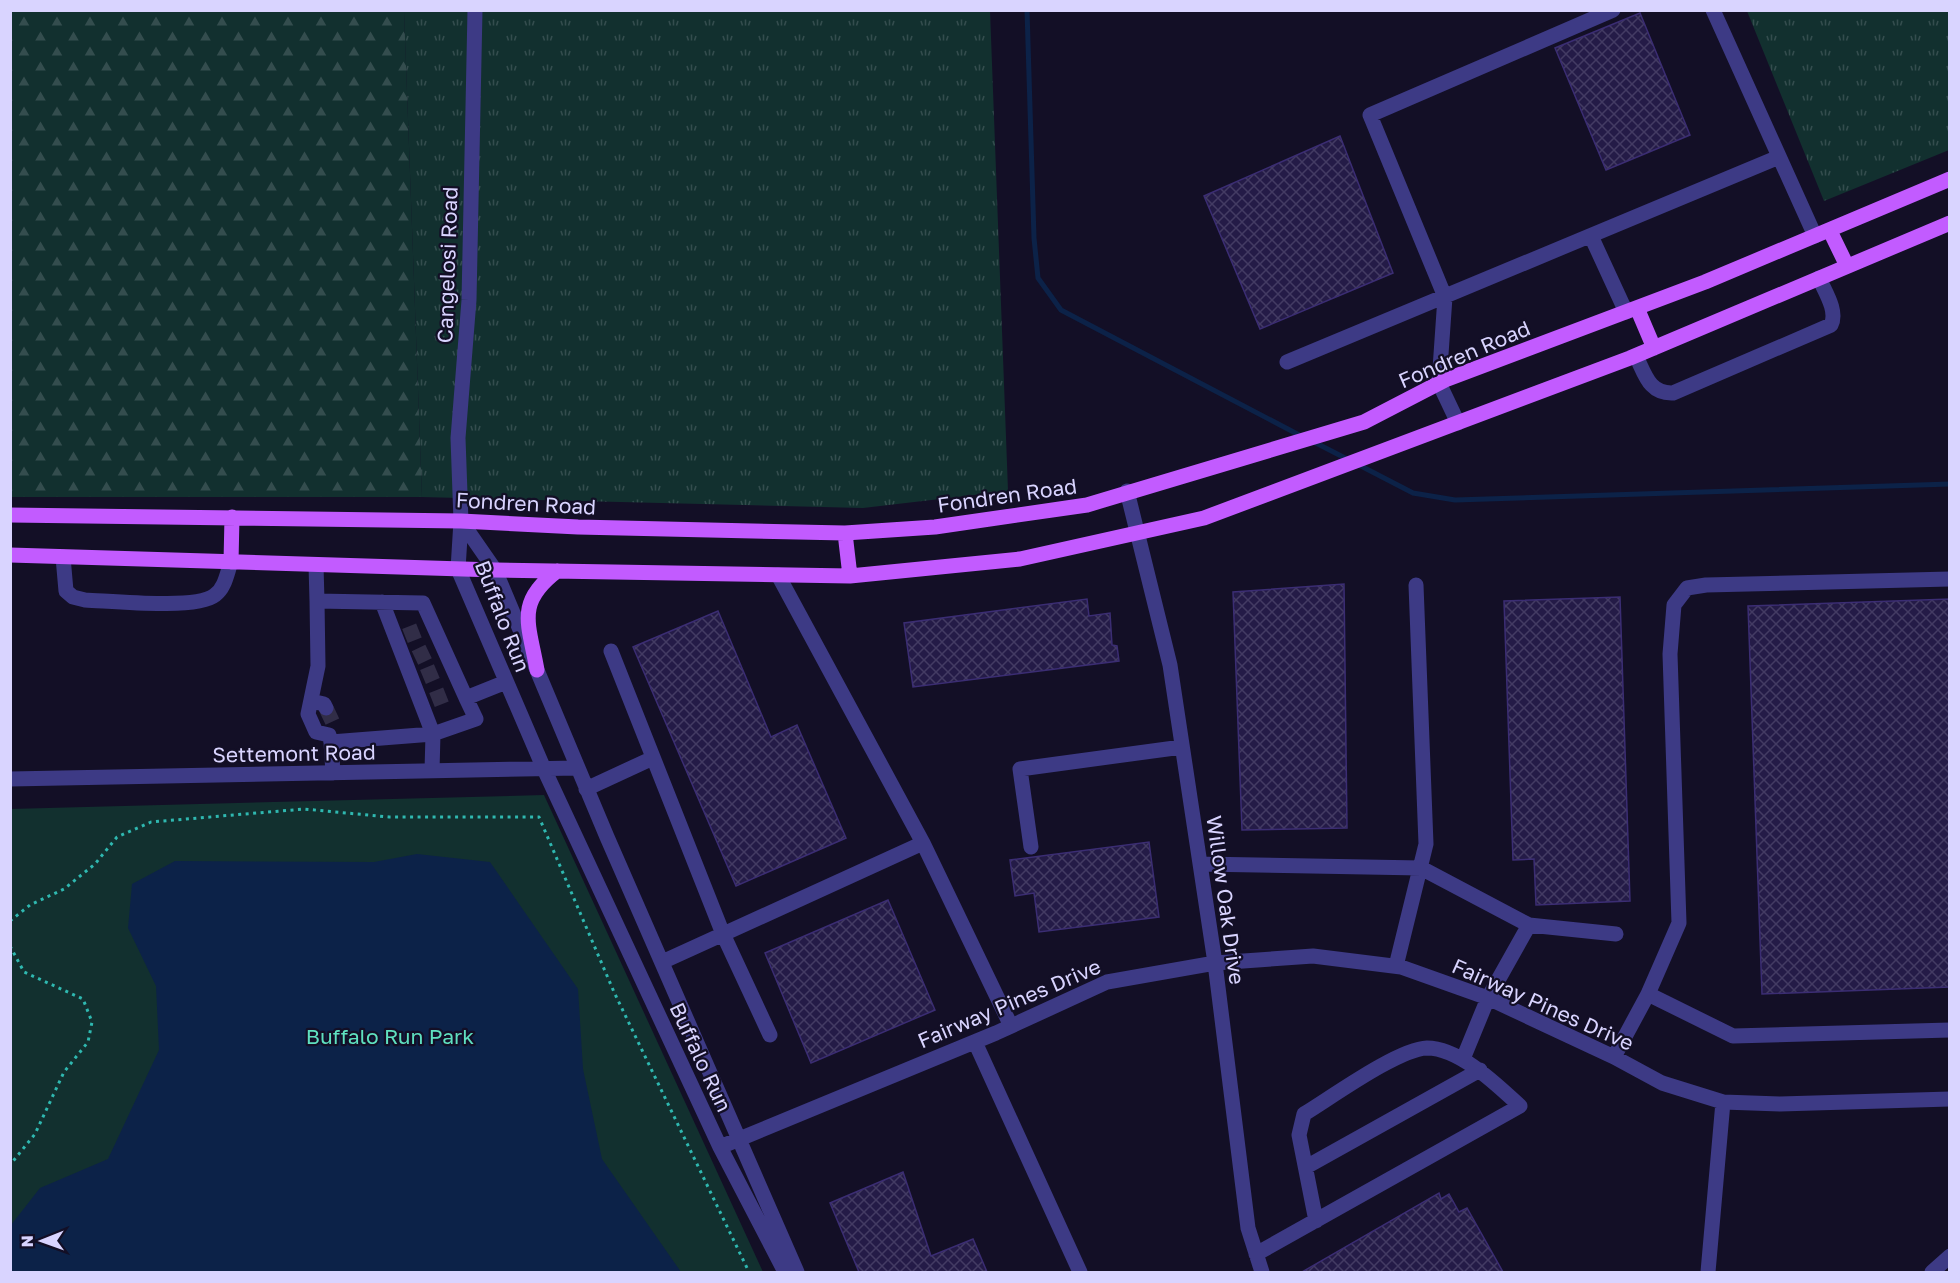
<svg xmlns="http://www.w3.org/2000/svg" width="1960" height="1283" viewBox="0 0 1960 1283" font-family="'Golos Text',sans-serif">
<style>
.grass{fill:url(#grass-tufts)}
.forest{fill:url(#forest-firs)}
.park{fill:#12302f}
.water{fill:#0c2248}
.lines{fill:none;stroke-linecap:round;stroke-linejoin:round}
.stream{stroke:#0c2248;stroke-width:5}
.building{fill:url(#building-cross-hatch);stroke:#3b2d73;stroke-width:1.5}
.minor-tunnel{stroke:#312d47;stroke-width:15;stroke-dasharray:15 8;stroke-linecap:butt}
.path{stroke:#2fb8b0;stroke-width:3;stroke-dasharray:3 4.5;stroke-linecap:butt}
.minor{stroke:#3d3a85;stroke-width:15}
.major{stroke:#c25bff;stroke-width:15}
.labels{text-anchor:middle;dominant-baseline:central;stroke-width:4.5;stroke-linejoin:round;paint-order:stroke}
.street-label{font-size:21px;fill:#d9d4ff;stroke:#130f26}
.park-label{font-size:21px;fill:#5fe0c0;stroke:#130f26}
</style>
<defs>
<pattern id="grass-tufts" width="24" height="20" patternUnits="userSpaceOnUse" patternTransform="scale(1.5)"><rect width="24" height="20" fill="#12302f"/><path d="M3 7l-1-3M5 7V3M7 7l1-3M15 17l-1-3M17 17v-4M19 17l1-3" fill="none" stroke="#344d4e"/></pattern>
<pattern id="forest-firs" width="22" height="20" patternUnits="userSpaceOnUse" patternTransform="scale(1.5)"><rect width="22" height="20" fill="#12302f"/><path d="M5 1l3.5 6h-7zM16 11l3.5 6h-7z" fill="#344d4e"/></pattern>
<pattern id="building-cross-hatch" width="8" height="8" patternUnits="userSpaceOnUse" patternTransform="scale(1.5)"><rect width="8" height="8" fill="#241b47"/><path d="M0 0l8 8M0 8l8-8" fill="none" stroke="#433b63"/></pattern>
</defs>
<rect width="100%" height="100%" fill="#130f26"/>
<path class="grass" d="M404 11H990L1008 491 863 508 422 497Z
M1747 11H1949V150L1824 201Z"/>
<path class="forest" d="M11 10 404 11 422 497H11Z"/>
<path class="park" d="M544 795 763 1272H11L10 809Z"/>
<path class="water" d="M417 854 490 862 578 989 583 1069 602 1159 681 1272H11V1225L40 1188 108 1159 159 1050 156 986 128 928 132 884 175 861 374 862Z"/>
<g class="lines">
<path class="stream" d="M1027 10 1034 238 1038 278 1061 310 1303 437
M1312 441 1349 460
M1357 464 1413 493 1455 500 1950 484"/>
</g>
<path class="building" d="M1640 13 1690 135 1606 170 1555 48Z
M1340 136 1393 273 1260 329 1204 196Z
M1344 584 1347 828 1242 830 1233 592Z
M1620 597 1630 901 1536 905 1534 859 1513 860 1504 601Z
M1087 599 1089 616 1110 613 1112 645 1117 646 1119 661 913 687 904 623Z
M1950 599V987L1762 994 1748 606Z
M718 611 771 737 797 725 846 838 736 886 633 647Z
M1149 842 1159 917 1039 932 1034 893 1015 896 1010 860Z
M888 900 935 1010 811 1063 765 953Z
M903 1172 931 1256 973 1239 987 1272H859L830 1203Z
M1439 1193 1441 1199 1449 1194 1459 1212 1467 1208 1503 1272H1302Z"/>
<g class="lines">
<path class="minor-tunnel" d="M405 636 425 628
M415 658 434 649
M423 677 442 669
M432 700 452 692
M326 708 334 725"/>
<path class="path" d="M10 921 30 905 64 889 95 864 117 837 151 822 304 809 389 817H539L614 992 749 1272
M10 946 24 972 83 999 92 1022 88 1042 64 1072 35 1134 10 1165"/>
<path class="minor" d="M475 10 469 300 458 438 461 521 458 569 544 769 720 1147 785 1272
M1713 10 1815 236
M1591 236 1626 312
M1636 356C1645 374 1649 394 1673 393L1831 325C1838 311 1825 292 1819 278
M1287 362 1779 157
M1458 423 1439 383 1445 297 1370 115 1613 10
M1127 491 1170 665 1215 963 1248 1228 1262 1272
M461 521 495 570 607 837 797 1272
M63 557 66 591 73 597 85 600C111 601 197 610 215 595 225 588 227 573 231 562
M316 565 317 601 423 603 466 698 506 682
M778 575 923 843
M317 601 318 666 308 714 316 732 329 735 331 742
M611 651 723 934 770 1035
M311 701 324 704 326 708
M432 771 433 734 476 719 466 698
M333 773 331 742 433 734 382 602
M10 779 577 768
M586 789 653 758
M1031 847 1020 769 1182 747
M1200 864 1421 868 1529 925 1616 934
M662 962 923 843 1011 1026
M1396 966 1426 844 1416 585
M1648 994 1679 923 1670 654 1674 605 1687 588 1706 585 1950 579
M975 1042 1080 1272
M1614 1057 1648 994 1733 1036 1950 1030
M1463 1059 1488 998 1529 925
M720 1147 996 1033 1107 982 1215 963 1313 956 1401 967 1488 998 1614 1057 1662 1083 1723 1102 1780 1104 1950 1099
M1306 1167 1480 1070
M1256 1254 1520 1106C1498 1086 1460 1048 1427 1048 1398 1049 1332 1097 1304 1114L1299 1135 1316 1221
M1708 1272 1723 1102
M1932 1272 1950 1256"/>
<path class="major" d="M1830 231 1847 266
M1637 308 1654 348
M10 515 461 521 578 527 845 533 935 527 1087 505 1364 422 1445 380 1705 282 1950 179
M845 533 850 576
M10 555 495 570 850 576 1020 559 1204 518 1630 358 1950 223
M231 562 232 517
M537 670C529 624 515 603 557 571"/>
</g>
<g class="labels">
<g class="street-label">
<text transform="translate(447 265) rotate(-88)">Cangelosi Road</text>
<text transform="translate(1464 354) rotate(-23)">Fondren Road</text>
<text transform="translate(1007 495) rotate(-8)">Fondren Road</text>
<text transform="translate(526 503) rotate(3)">Fondren Road</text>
<text transform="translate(503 616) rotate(69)">Buffalo Run</text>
<text transform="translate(294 753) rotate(-1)">Settemont Road</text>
<text transform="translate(1226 900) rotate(82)">Willow Oak Drive</text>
<text transform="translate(1009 1003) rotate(-23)">Fairway Pines Drive</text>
<text transform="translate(1543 1004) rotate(24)">Fairway Pines Drive</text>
<text transform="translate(701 1057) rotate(65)">Buffalo Run</text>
</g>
<g class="park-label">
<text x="390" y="1036">Buffalo Run Park</text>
</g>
</g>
<rect width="1960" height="1283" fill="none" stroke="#d9d4ff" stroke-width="24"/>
<g transform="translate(42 1241) rotate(269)" stroke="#130f26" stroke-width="4.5" paint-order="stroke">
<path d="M0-4.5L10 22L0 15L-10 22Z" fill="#d9d4ff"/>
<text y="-9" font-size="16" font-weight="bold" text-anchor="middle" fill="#d9d4ff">N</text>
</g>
</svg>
